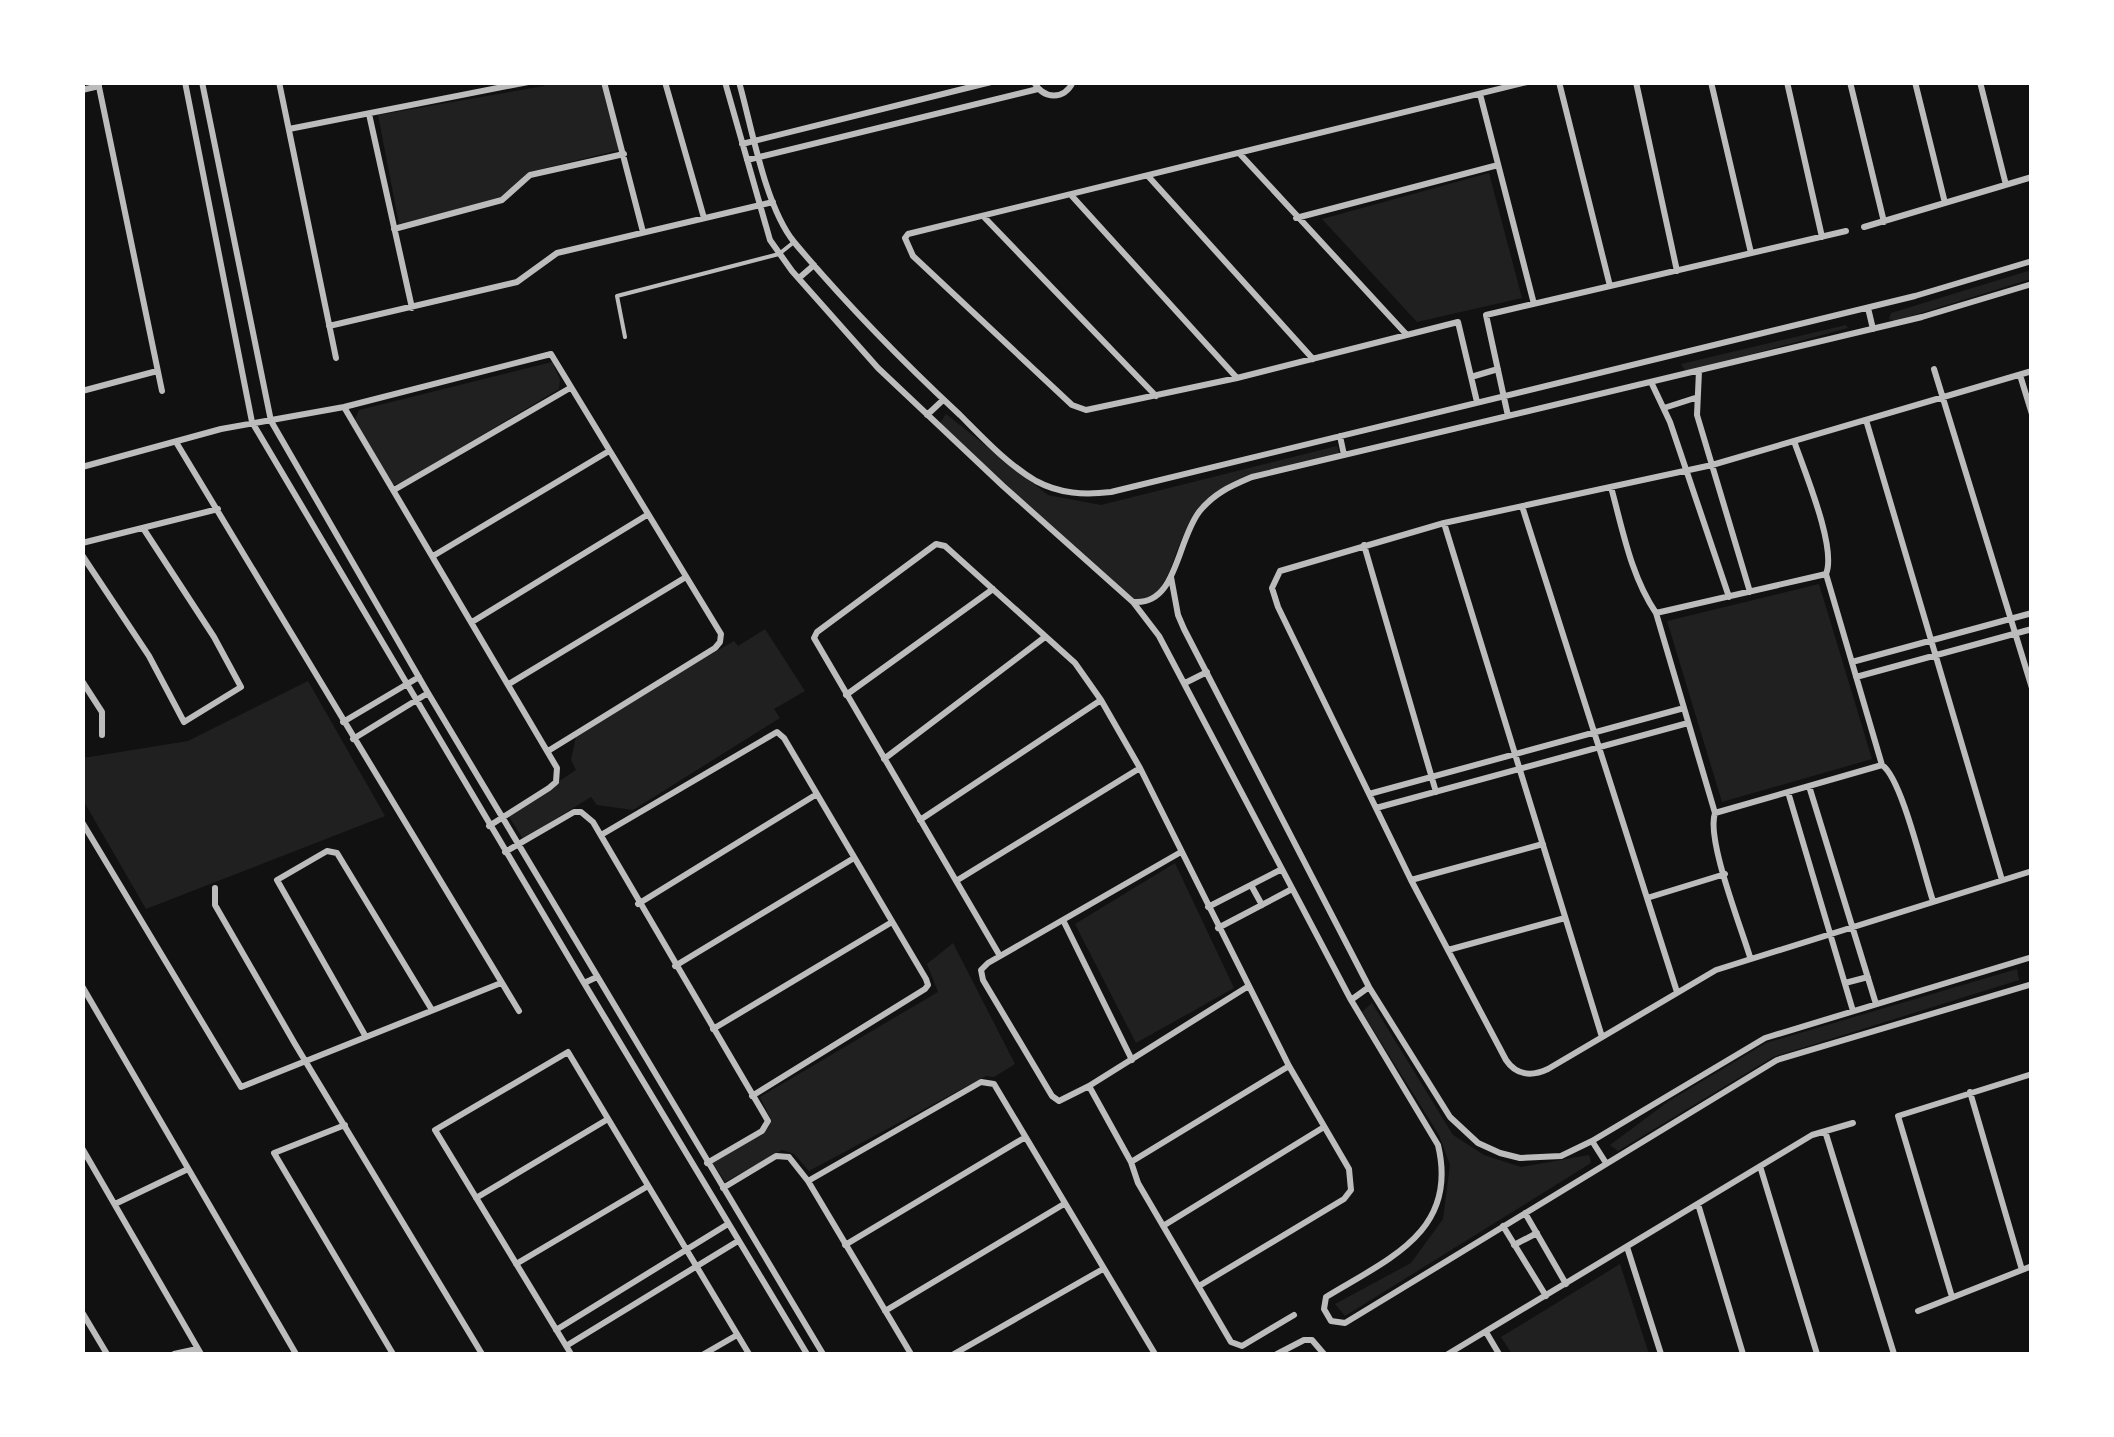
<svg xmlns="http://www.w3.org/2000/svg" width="2114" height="1437" viewBox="0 0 2114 1437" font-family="Signika,sans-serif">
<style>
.green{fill:#202020}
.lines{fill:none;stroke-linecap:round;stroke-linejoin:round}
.service{stroke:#bcbcbc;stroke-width:4}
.minor{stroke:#bcbcbc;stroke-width:6}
</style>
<rect width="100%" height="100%" fill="#111"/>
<path class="green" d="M544 83H601L619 150 529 172 501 198 399 224 378 115 544 86Z
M1489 173 1522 298 1417 322 1322 219Z
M2031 270V279L1895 321 1889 319 1891 313Z
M1846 325 1848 328 1686 372 1681 364Z
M552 362 560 379 559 389 402 483 393 485 355 419 359 410Z
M946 414 1048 495 1101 505 1337 446 1340 455C1282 469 1213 473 1184 534 1171 561 1171 582 1147 602L1132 601 940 423Z
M1819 584 1872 759 1722 802 1667 621Z
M765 629 805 691 774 709 780 718 633 810 597 805 591 797 523 839 508 815 576 770 571 760 577 732 734 641 738 646Z
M308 681 385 816 146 909 83 800V758L188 741Z
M1175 863 1234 988 1136 1043 1075 924Z
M953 943 1015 1064 994 1077 986 1076 809 1171 794 1154 782 1150 725 1182 713 1163 769 1127 771 1120 760 1097 938 992 927 964Z
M2017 969 2019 980 1773 1057 1618 1151 1610 1145 1669 1101 1766 1043Z
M1372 1003 1453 1135 1484 1155 1521 1167 1589 1155 1591 1163 1345 1316 1335 1304 1411 1263 1443 1219 1450 1165 1439 1135 1362 1012Z
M1620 1264 1649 1354H1512L1501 1337Z"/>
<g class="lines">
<path class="service" d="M625 337 617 296 779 254 794 242"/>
<path class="minor" d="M98 82 162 391
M185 82 252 422 584 983 597 977
M202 82 271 421 428 693 823 1354
M279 82 336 358
M604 82 643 232
M665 82 704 218
M725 82 770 240 792 271 878 368 1003 486 1133 602 1159 636 1351 1000 1438 1145C1459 1232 1388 1259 1326 1297L1324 1309 1331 1321 1345 1323 1777 1060 2032 984
M739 82C752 128 765 206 794 242 846 304 901 360 960 415 983 438 1007 464 1036 481 1060 494 1084 495 1111 492L1915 296 2032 261
M1034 82C1044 100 1064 100 1073 82
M1559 82 1610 286
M1636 82 1677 271
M1711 82 1751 253
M1787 82 1822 237
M1850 82 1884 222
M1915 82 1945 203
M1980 82 2006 185
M82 90 99 86
M1480 94 1534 304
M369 114 412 308
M289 129 528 82
M742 144 991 82
M1240 154 1406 334
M747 160 1038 89
M1148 176 1313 359
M1071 195 1237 378
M984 217 1156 396
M1296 218 1498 165
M1864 227 2032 177
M394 229 502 200 530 175 624 154
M799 278 814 265
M1868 308 1873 329
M329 326 517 282 557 253 773 202
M1934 369 2032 688
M1699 371 1697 415 1750 592
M2032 371 1712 465 1444 523 1280 571 1272 588 1278 607 1411 880 1506 1060C1516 1075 1531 1077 1548 1069L1716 970 2032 871
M2020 375 2032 414
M1471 377 1498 369
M1652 384 1670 422 1729 597
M82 391 157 371
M1477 402 1458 322 1237 378 1086 410 1072 405 913 256 905 238 908 234 1527 82
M344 407 557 768 556 782 549 788 489 826
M1664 408 1695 398
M927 415 943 400
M1508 416 1486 315 1846 231
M1866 420 2002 880
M1340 436 1344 455
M1794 441C1804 470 1837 548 1826 574L1882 765C1902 778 1924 875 1933 901
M176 442 519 1011
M82 467 221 429 344 407 551 354 721 634 720 642 715 648 548 751
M1611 487C1623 531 1631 576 1656 613L1715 813C1706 839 1741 927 1750 957
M394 490 570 388
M1522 506 1677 992
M1444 523 1602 1037
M82 543 218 509
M1364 545 1436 792
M82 555 149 656 184 722 241 687 214 637 143 528
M433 556 609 451
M1171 577 1178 615 1184 629 1369 987 1450 1117 1478 1143 1500 1153 1520 1158 1561 1156 1592 1141 1765 1038 2032 957
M1134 602C1177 605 1176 543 1199 512 1214 493 1231 486 1252 477L1922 317 2032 284
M1656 613 1826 574
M472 622 647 515
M1852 662 2032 613
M1856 677 2032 629
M82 681 102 712V735
M1185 683 1207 672
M509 684 686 577
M846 695 993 589
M343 722 419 677
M353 739 428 693
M884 759 1045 637
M1809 786 1876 1004
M1788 792 1853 1011
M1369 794 1684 708
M1376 808 1688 723
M1715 813 1882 765
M920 820 1101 700
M82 822 241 1087 501 983
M601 835 777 732 784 738 926 979 928 985 925 989 752 1096
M505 852 574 812H581L593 822 768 1121 762 1131 707 1163
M1181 852 988 963 981 970 983 980 1052 1096 1059 1101 1089 1086 1247 987
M1411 880 1543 844
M956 881 1140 768
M1251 885 1262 905
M215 888V905L295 1044 482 1354
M1647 898 1725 874
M638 904 817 794
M1208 907 1282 869
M1063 920 1132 1060
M1218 928 1292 889
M1448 950 1565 918
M1000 956 814 638 817 632 936 544 945 546 1075 663 1101 700 1140 768 1289 1066 1349 1169 1351 1190 1344 1199 1199 1286
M675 966 854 858
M584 983 807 1354
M1845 983 1868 977
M82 986 296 1354
M1351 1000 1369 987
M713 1029 892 922
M366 1037 277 880 327 851 337 853 432 1010
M1089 1086 1131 1162 1138 1183 1231 1342 1242 1346 1294 1315
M1970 1092 2022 1270
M345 1125 274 1153 393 1354
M1825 1131 1894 1354
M1592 1141 1606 1163
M82 1148 201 1354
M1131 1162 1289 1066
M1760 1166 1817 1354
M808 1181 981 1082 994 1084 1155 1354
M723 1188 776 1156 789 1157 808 1181 911 1354
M476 1198 608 1119
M115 1204 188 1169
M1698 1204 1743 1354
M1525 1213 1566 1284
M1163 1226 1324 1127
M1503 1226 1546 1296
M845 1245 1024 1138
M1514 1245 1537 1233
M1627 1247 1661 1354
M516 1264 648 1186
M1952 1297 1898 1116 2032 1074
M885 1311 1064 1204
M1918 1311 2032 1266
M82 1312 107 1354
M556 1330 728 1224
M1486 1332 1499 1354
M566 1346 738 1241
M174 1354 197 1349
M571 1354 435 1130 568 1052 749 1354
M704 1354 737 1335
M954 1354 1103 1269
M1277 1354 1304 1340H1312L1324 1354
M1448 1354 1812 1135 1853 1123"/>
</g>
<rect width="2114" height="1437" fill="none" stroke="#ffffff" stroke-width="170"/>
</svg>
